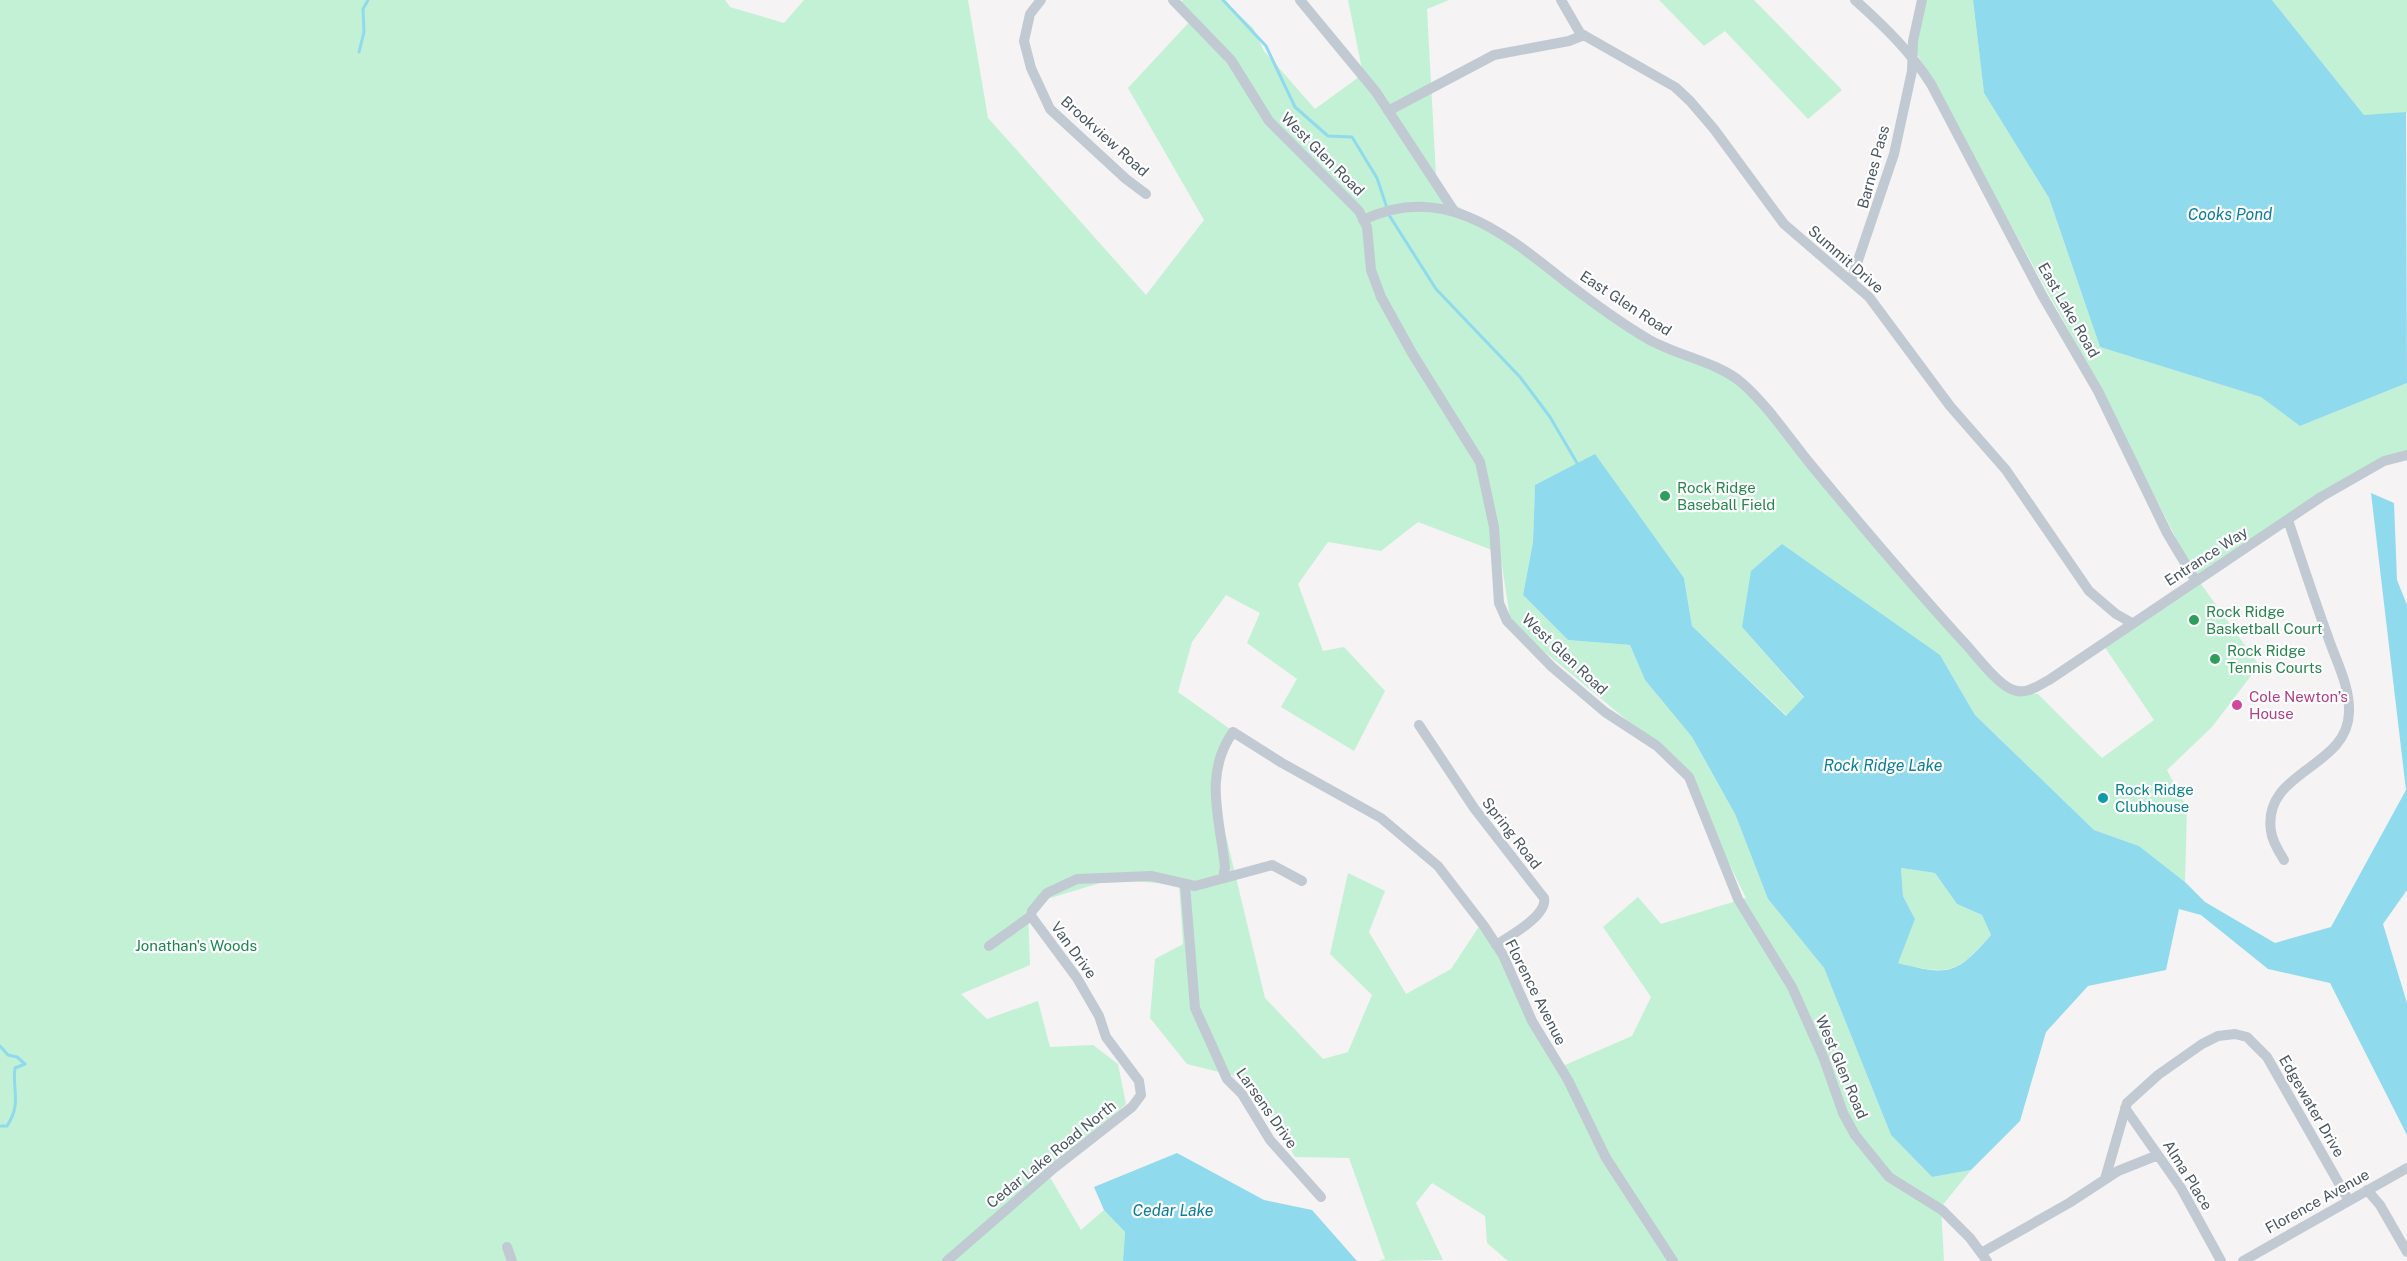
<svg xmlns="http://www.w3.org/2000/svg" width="2407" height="1261" viewBox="0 0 2407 1261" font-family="'Public Sans',sans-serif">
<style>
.green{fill:#c3f1d5;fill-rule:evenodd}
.water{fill:#90daee;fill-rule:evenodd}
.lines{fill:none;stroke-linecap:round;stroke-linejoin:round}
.stream{stroke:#90daee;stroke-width:3}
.street{stroke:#c1cad2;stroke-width:10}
.leisure-dot{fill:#2e9e5b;stroke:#fff;stroke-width:2}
.hotel-dot{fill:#d1479c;stroke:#fff;stroke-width:2}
.culture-dot{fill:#0f9aa8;stroke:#fff;stroke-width:2}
.labels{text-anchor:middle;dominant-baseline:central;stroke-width:4.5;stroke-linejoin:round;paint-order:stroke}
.street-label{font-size:15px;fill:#4a5661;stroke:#fff}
.leisure-label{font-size:15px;fill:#27864d;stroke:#fff;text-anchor:start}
.hotel-label{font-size:15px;fill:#b23c85;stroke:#fff;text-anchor:start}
.culture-label{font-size:15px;fill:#0d838f;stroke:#fff;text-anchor:start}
.park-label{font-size:15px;fill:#17864f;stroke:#fff}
.water-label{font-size:16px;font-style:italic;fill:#0c7c9b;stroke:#fff}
</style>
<rect width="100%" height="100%" fill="#f5f3f3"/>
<path class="green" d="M0 0H725L730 7 784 23 804 0H968L988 118 1146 295 1204 220 1128 88 1193 18 1179 4 1183 0H1223L1253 28 1264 51 1315 109 1363 74 1348 0H1449L1427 9 1437 194 1536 253 1633 330 1742 380 2012 692 2038 694 2102 758 2154 720 2104 646 2199 583 2086 362 1915 50 1925 0H1973L1984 93 2049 198 2100 347 2262 397 2300 426 2407 383V459H2385L2201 584 2259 665 2212 727 2167 770 2187 808 2185 882 2139 846 2094 830 1975 715 1940 655 1742 627 1804 698 1787 716 1692 626 1684 578 1535 485 1533 542 1523 595 1568 640 1630 645 1645 680 1692 737 1735 814 1768 899 1824 968 1891 1135 1932 1177 1971 1170 1941 1207 1944 1261H1508L1487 1243 1485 1216 1432 1183 1416 1203 1443 1260 1378 1261 1385 1259 1349 1158 1295 1157 1247 1079 1187 1064 1150 1018 1155 959 1183 944 1179 885 1134 881 1100 883 1034 903 1028 909 1030 965 961 994 987 1019 1038 1001 1050 1047 1093 1045 1118 1064 1126 1104 1048 1174 1081 1230 1104 1210 1125 1232 1123 1261H0ZM1418 522 1500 553 1511 624 1681 765 1746 898 1661 924 1638 897 1603 927 1651 997 1632 1036 1558 1068 1482 922 1451 969 1406 994 1369 932 1385 891 1348 873 1330 954 1372 995 1348 1052 1323 1059 1265 998 1217 799 1230 729 1178 692 1192 642 1226 595 1260 613 1247 643 1297 679 1281 707 1354 751 1385 691 1344 647 1323 651 1298 584 1328 542 1381 551Z
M1659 0H1754L1842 90 1808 119 1725 31 1704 46Z
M2272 0H2407V114L2364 115Z
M1901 868 1935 873 1957 904 1982 915 1991 935C1955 975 1950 975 1897 963L1915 919 1903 896Z"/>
<path class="water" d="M1973 0H2272L2364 115 2406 112 2407 383 2300 426 2261 397 2100 347 2049 198 1984 93Z
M1595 454 1684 578 1692 626 1786 716 1804 697 1742 627 1751 571 1782 544 1940 655 1975 715 2094 830 2139 846 2185 882 2205 902 2275 943 2331 927 2406 790 2371 493 2394 503 2397 580 2407 605V890L2383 924 2407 1003V1135L2330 983 2268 969 2201 915 2179 909 2166 970 2088 986 2046 1032 2020 1121 1971 1170 1932 1177 1891 1135 1824 968 1768 899 1735 814 1692 737 1645 680 1630 645 1568 640 1523 595 1533 542 1535 485ZM1901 868 1935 873 1957 904 1982 915 1991 935C1956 975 1949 976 1898 963L1915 919 1903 896Z
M1177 1153 1264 1200 1312 1210 1357 1261H1123L1125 1232 1104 1210 1094 1187Z"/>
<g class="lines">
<path class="stream" d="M1223 0 1266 46 1295 107 1328 136 1352 137 1377 178 1387 208
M359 52 364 32 363 9 368 0
M1389 215 1436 289 1520 377 1550 417 1577 463
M0 1046 8 1055 17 1057 25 1064 15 1068C12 1091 22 1103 7 1126H0"/>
<path class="street" d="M1041 0 1030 14 1024 41 1031 68 1050 109 1126 179 1146 194
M1173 0 1231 60 1269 121 1359 211 1367 227 1371 270 1381 297 1412 353 1480 462 1494 527 1499 603 1507 621 1552 667 1605 712 1657 746 1689 777 1738 899 1792 987 1824 1059 1843 1113 1855 1135 1889 1177 1942 1210 1970 1238 1987 1261
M1300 0 1376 92 1454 211
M1561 0 1580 33 1675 87 1690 101 1714 129 1784 224 1869 297 1950 406 2006 470 2089 591 2116 614 2132 623
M1855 0C1884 26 1910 51 1931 84L2042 295 2098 391 2167 533 2195 580
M1388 111 1494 55 1569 41 1584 35
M1363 220C1444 181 1505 234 1566 282 1592 302 1619 322 1648 339 1677 356 1716 361 1742 383 1769 407 1789 438 1812 466 1860 524 1909 582 1960 638 1973 651 1995 682 2011 689 2025 696 2037 686 2049 680L2321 497 2384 461 2407 455
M1851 281 1894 154 1912 71 1913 41 1922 0
M1419 725 1474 808 1544 898C1548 915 1510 936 1496 945
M2284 860C2279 852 2272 841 2271 831 2262 770 2348 769 2349 712 2350 686 2336 661 2328 637 2314 599 2301 559 2288 520
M1223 878 1225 867C1220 819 1203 774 1233 732L1282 763 1381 818 1438 866 1484 926 1503 955 1532 1021 1568 1080 1606 1158 1673 1261
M1185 885 1195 1008 1227 1079 1242 1094 1270 1140 1321 1197
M989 946 1031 916
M2125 1108 2181 1188 2221 1261
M2105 1179 2127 1103 2158 1075 2202 1044 2218 1036 2235 1034 2247 1037 2267 1057 2349 1201
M2367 1190 2380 1205 2407 1252
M507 1247 512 1261
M1981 1253 2069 1203 2118 1171 2158 1155
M947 1261 1054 1168 1132 1107 1141 1095 1139 1081 1106 1037 1099 1016 1077 978 1031 916 1032 911 1047 893 1077 879 1151 876 1195 886 1272 865 1302 881
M2243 1261 2407 1168"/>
</g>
<g class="leisure-dot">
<circle cx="1665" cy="496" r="6"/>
<circle cx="2194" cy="620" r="6"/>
<circle cx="2215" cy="659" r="6"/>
</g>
<circle class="hotel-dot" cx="2237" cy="705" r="6"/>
<circle class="culture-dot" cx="2103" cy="798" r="6"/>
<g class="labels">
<g class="street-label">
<text transform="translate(1105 136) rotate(42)">Brookview Road</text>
<text transform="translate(1323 154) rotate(45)">West Glen Road</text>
<text transform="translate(1873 167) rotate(-75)">Barnes Pass</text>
<text transform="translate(1846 259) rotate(41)">Summit Drive</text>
<text transform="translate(1626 303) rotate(33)">East Glen Road</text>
<text transform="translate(2069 310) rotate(60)">East Lake Road</text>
<text transform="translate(2206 556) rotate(-33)">Entrance Way</text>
<text transform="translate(1565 654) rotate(43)">West Glen Road</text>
<text transform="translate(1512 833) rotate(52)">Spring Road</text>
<text transform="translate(1074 950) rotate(54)">Van Drive</text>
<text transform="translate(1536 992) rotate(63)">Florence Avenue</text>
<text transform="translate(1842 1067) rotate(67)">West Glen Road</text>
<text transform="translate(2312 1106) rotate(60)">Edgewater Drive</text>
<text transform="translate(1267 1108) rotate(55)">Larsens Drive</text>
<text transform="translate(1051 1154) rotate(-39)">Cedar Lake Road North</text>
<text transform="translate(2188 1175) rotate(58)">Alma Place</text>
<text transform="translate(2317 1201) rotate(-29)">Florence Avenue</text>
</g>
<g class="leisure-label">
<text x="1677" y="487">Rock Ridge<tspan x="1677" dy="17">Baseball Field</tspan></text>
<text x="2206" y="611">Rock Ridge<tspan x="2206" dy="17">Basketball Court</tspan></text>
<text x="2227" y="650">Rock Ridge<tspan x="2227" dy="17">Tennis Courts</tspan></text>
</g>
<g class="hotel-label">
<text x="2249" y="696">Cole Newton’s<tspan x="2249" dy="17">House</tspan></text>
</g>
<g class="culture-label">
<text x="2115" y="789">Rock Ridge<tspan x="2115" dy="17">Clubhouse</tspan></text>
</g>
<g class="park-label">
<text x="196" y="945">Jonathan's Woods</text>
</g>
<g class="water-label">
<text x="2230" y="214">Cooks Pond</text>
<text x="1883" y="765">Rock Ridge Lake</text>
<text x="1173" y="1210">Cedar Lake</text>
</g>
</g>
</svg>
